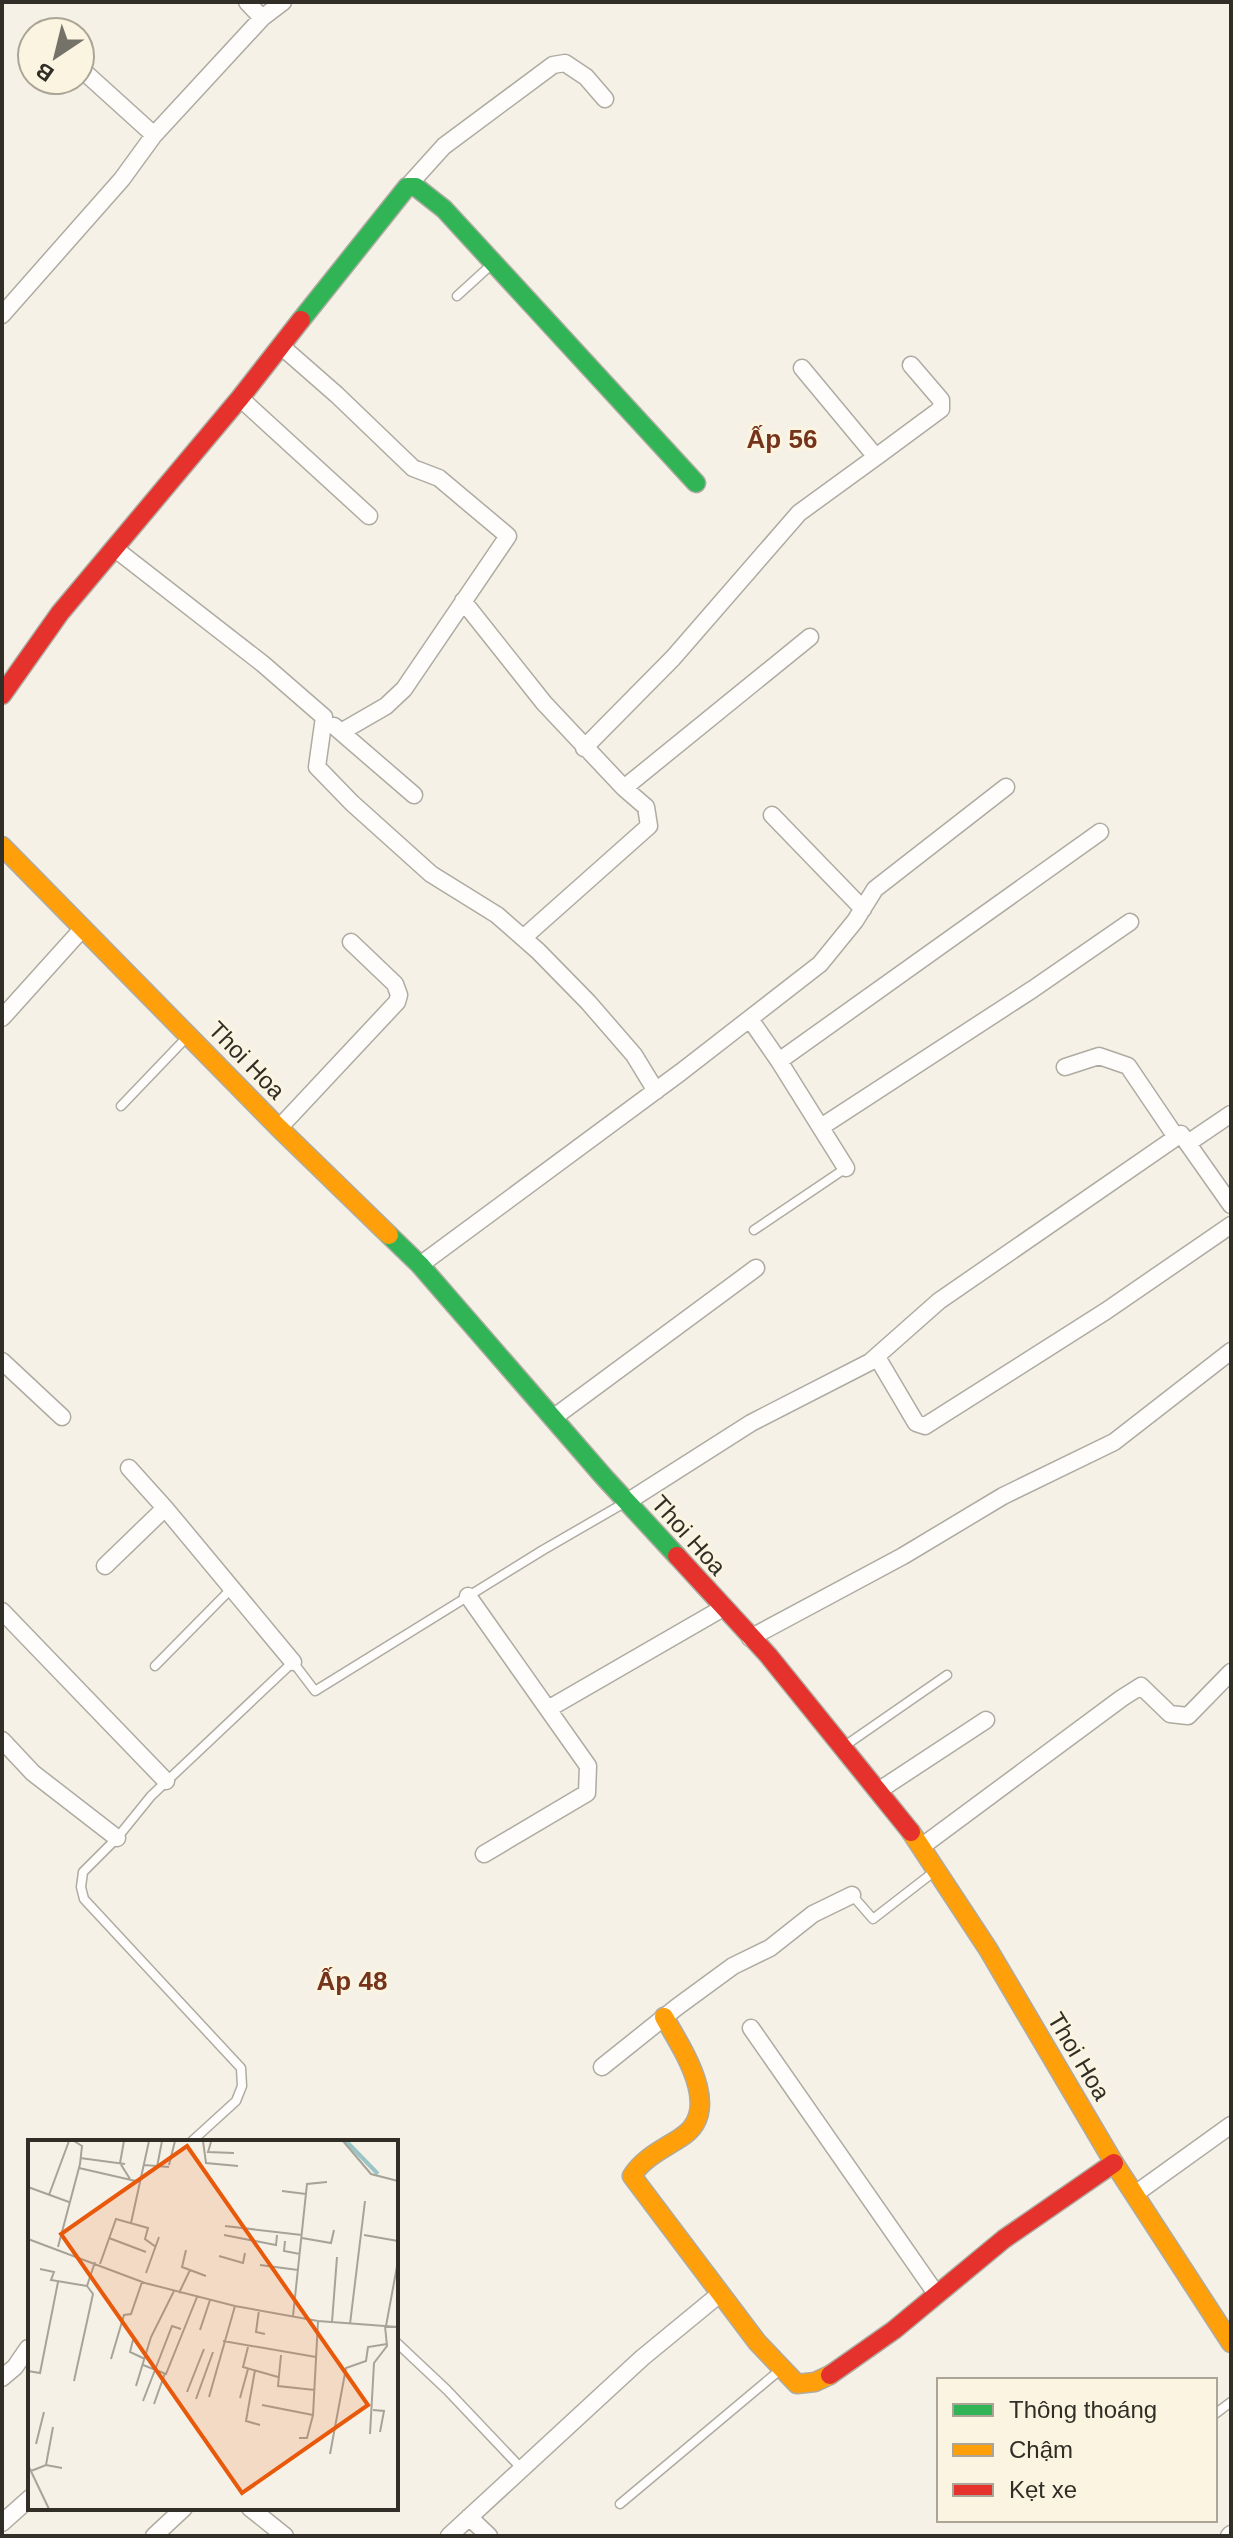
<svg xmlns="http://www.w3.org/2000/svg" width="1233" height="2538" viewBox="0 0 1233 2538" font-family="Arial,sans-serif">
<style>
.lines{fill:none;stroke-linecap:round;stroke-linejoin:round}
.lane-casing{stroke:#aeaba2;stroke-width:11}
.street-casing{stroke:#aeaba2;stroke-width:19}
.fast-casing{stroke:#aeaba2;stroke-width:21}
.slow-casing{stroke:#aeaba2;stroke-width:21}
.jam-casing{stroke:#aeaba2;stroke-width:21}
.lane{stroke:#fefdfb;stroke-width:8}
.street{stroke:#fefdfb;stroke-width:16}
.fast{stroke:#30b455;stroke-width:18}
.slow{stroke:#ff9f0a;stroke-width:18}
.jam{stroke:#e5322d;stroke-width:18}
.labels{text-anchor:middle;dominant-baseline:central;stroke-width:6;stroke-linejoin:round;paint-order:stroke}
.street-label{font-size:24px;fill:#302e26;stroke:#fbf4e0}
.neighbourhood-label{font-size:26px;font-weight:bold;fill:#75331c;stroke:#fbf4e0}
.inset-river{fill:none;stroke:#99c5c6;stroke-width:4}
.inset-road{fill:none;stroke:#a6a399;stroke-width:2}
.view{fill:#e8590c;fill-opacity:0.15;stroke:#e8590c;stroke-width:4}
.inset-edge{fill:none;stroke:#302e26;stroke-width:4}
</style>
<rect width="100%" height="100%" fill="#f5f1e6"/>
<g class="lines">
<g class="lane-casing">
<path id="lane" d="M457 296 491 265
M121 1106 188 1036
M754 1230 846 1168
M155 1666 231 1589
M846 1745 947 1675
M852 1895 873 1919 935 1871
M191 2142 236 2101 242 2086 241 2068 84 1899 81 1887 83 1872 117 1838 151 1796 293 1662 315 1691 543 1550 626 1502
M396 2342 447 2390 521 2468
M1215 2414 1231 2402
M620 2504 780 2370"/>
</g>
<g class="street-casing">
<path id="street" d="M247 2 262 18
M80 68 154 135
M407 187 444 146 553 65 565 63 586 77 605 99
M2 315 122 179 154 135 262 18 283 2
M281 346 337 395 413 468 439 478 508 536 404 689 386 706 341 732
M240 398 369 516
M876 457 941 409V400L911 365
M114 548 263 664 324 717 317 767 352 803 431 874 497 915 538 951 588 1002 634 1055 656 1091
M463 601 544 703 624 788 646 807 649 826 523 938
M334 726 414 795
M584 748 673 658 799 513 876 457 802 368
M624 788 810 637
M772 815 863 909
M2 1018 83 928
M750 1019 779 1061 846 1168
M779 1061 1100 832
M1065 1067 1099 1056 1128 1066 1176 1137
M821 1127 1033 989 1130 922
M279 1128 397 1002 399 995 395 984 351 942
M1188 1143 1231 1114
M420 1265 681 1072 820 964 855 921 875 889 1006 787
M877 1357 916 1423 925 1426 1106 1311 1231 1225
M2 1361 62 1417
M553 1418 756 1268
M129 1468 165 1508
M627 1502 751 1423 870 1362 939 1301 1181 1134 1231 1205
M105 1566 165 1508 293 1662
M468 1596 588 1766 587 1793 484 1854
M2 1611 166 1781
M750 1638 903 1556 1003 1496 1114 1442 1231 1351
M548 1709 723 1608
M2 1740 33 1773 117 1838
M878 1791 986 1720
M921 1847 1122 1698 1141 1686 1170 1714 1188 1716 1231 1672
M751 2028 937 2295
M602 2067 677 2007 733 1966 770 1948 813 1914 852 1895
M1135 2194 1231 2125
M2 2378 15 2367 28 2348
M250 2508 285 2536
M469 2517 489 2536
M2 2523 30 2498
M154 2536 184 2508
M449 2536 642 2358 721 2293
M1229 2536 1231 2534"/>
</g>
<g class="fast-casing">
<path id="fast" d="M301 320 407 187H416L444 209 696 483
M389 1235 420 1265 604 1477 677 1556"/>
</g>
<g class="slow-casing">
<path id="slow" d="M2 846 279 1128 389 1235
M911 1832 988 1949 1114 2163 1231 2343
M664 2017C682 2049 725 2111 680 2138 663 2149 643 2158 632 2176L757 2342 797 2384 815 2382 830 2375"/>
</g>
<g class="jam-casing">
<path id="jam" d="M2 695 60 613 240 398 301 320
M677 1556 768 1655 911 1832
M830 2375 894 2330 1004 2239 1114 2163"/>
</g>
<use href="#lane" class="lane"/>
<use href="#street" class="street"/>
<use href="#fast" class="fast"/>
<use href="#slow" class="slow"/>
<use href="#jam" class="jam"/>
</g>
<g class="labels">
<g class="street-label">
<text transform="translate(247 1060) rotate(46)">Thoi Hoa</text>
<text transform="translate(689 1535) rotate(48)">Thoi Hoa</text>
<text transform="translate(1079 2056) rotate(59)">Thoi Hoa</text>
</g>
<g class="neighbourhood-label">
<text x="782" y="439">Ấp 56</text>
<text x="352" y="1981">Ấp 48</text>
</g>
</g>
<g transform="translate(28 2140)">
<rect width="370" height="370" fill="#f5f1e6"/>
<path class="inset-river" d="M318 1 350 34"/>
<path class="inset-road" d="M96 1 92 23 102 39M175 1 178 23 210 26M315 1 343 34 370 41M183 2 180 12 206 13M52 18 97 24M116 25 141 27M141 25 147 1M129 27 134 1M51 28 112 42M0 47 41 62M254 51 278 54M21 55 41 1M103 83 121 1M197 86 274 95M196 95 248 105 249 95M336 95 370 101M81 98 118 112M274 98 303 103 306 90M0 99 117 143 207 166 290 181 370 187M257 101 256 111 272 114M30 107 52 24 54 6 46 1M158 110 154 127 178 136M191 116 215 123 217 113M72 124 88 79 120 88 117 99 128 107M232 125 270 130M12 129 26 132 23 140 59 146M118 133 131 97M59 146 67 122M151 153 162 130M231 170 228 192 237 194M265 176 279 44 299 42M304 182 309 117M322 184 337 61M358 186 370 121M172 190 182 160M105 200 102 212 117 219M195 201 288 217M220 207 215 227 250 237M253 215 250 246 287 250M83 219 96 175 103 174 114 142M115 225 138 234 169 157M227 230 218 281 232 285M0 231 12 233 30 142M46 241 65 154 59 146M108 246 123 197 146 151M159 252 176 209M181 257 207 166M212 258 220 229M168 259 185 212M115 261 144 186 153 189M126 264 137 233M234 265 285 275 290 181M345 270 356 271 352 292M342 294 346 223 359 206 357 186M271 298H279L285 275M8 304 16 272M302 314 318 228 338 221 340 207 359 204M0 325 21 369M18 325 25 287M3 331 18 325 34 328"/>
<path class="view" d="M159 6 340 265 214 353 33 94Z"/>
<rect width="370" height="370" class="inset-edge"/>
</g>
<rect width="1233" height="2538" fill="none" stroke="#302e26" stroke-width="8"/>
<rect x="937" y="2378" width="280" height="144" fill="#fbf4e0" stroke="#aaa596" stroke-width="2"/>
<rect x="953" y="2404" width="40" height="12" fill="#30b455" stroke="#aaa596" stroke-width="2"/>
<text x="1009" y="2418" font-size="24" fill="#302e26">Thông thoáng</text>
<rect x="953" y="2444" width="40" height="12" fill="#ff9f0a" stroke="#aaa596" stroke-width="2"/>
<text x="1009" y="2458" font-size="24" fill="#302e26">Chậm</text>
<rect x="953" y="2484" width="40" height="12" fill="#e5322d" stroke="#aaa596" stroke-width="2"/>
<text x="1009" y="2498" font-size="24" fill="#302e26">Kẹt xe</text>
<g transform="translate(56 56) rotate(215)"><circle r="38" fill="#fbf4e0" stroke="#aaa596" stroke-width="2"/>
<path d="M0-6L14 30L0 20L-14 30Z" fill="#757269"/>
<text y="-12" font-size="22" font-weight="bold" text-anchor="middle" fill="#302e26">B</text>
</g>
</svg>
